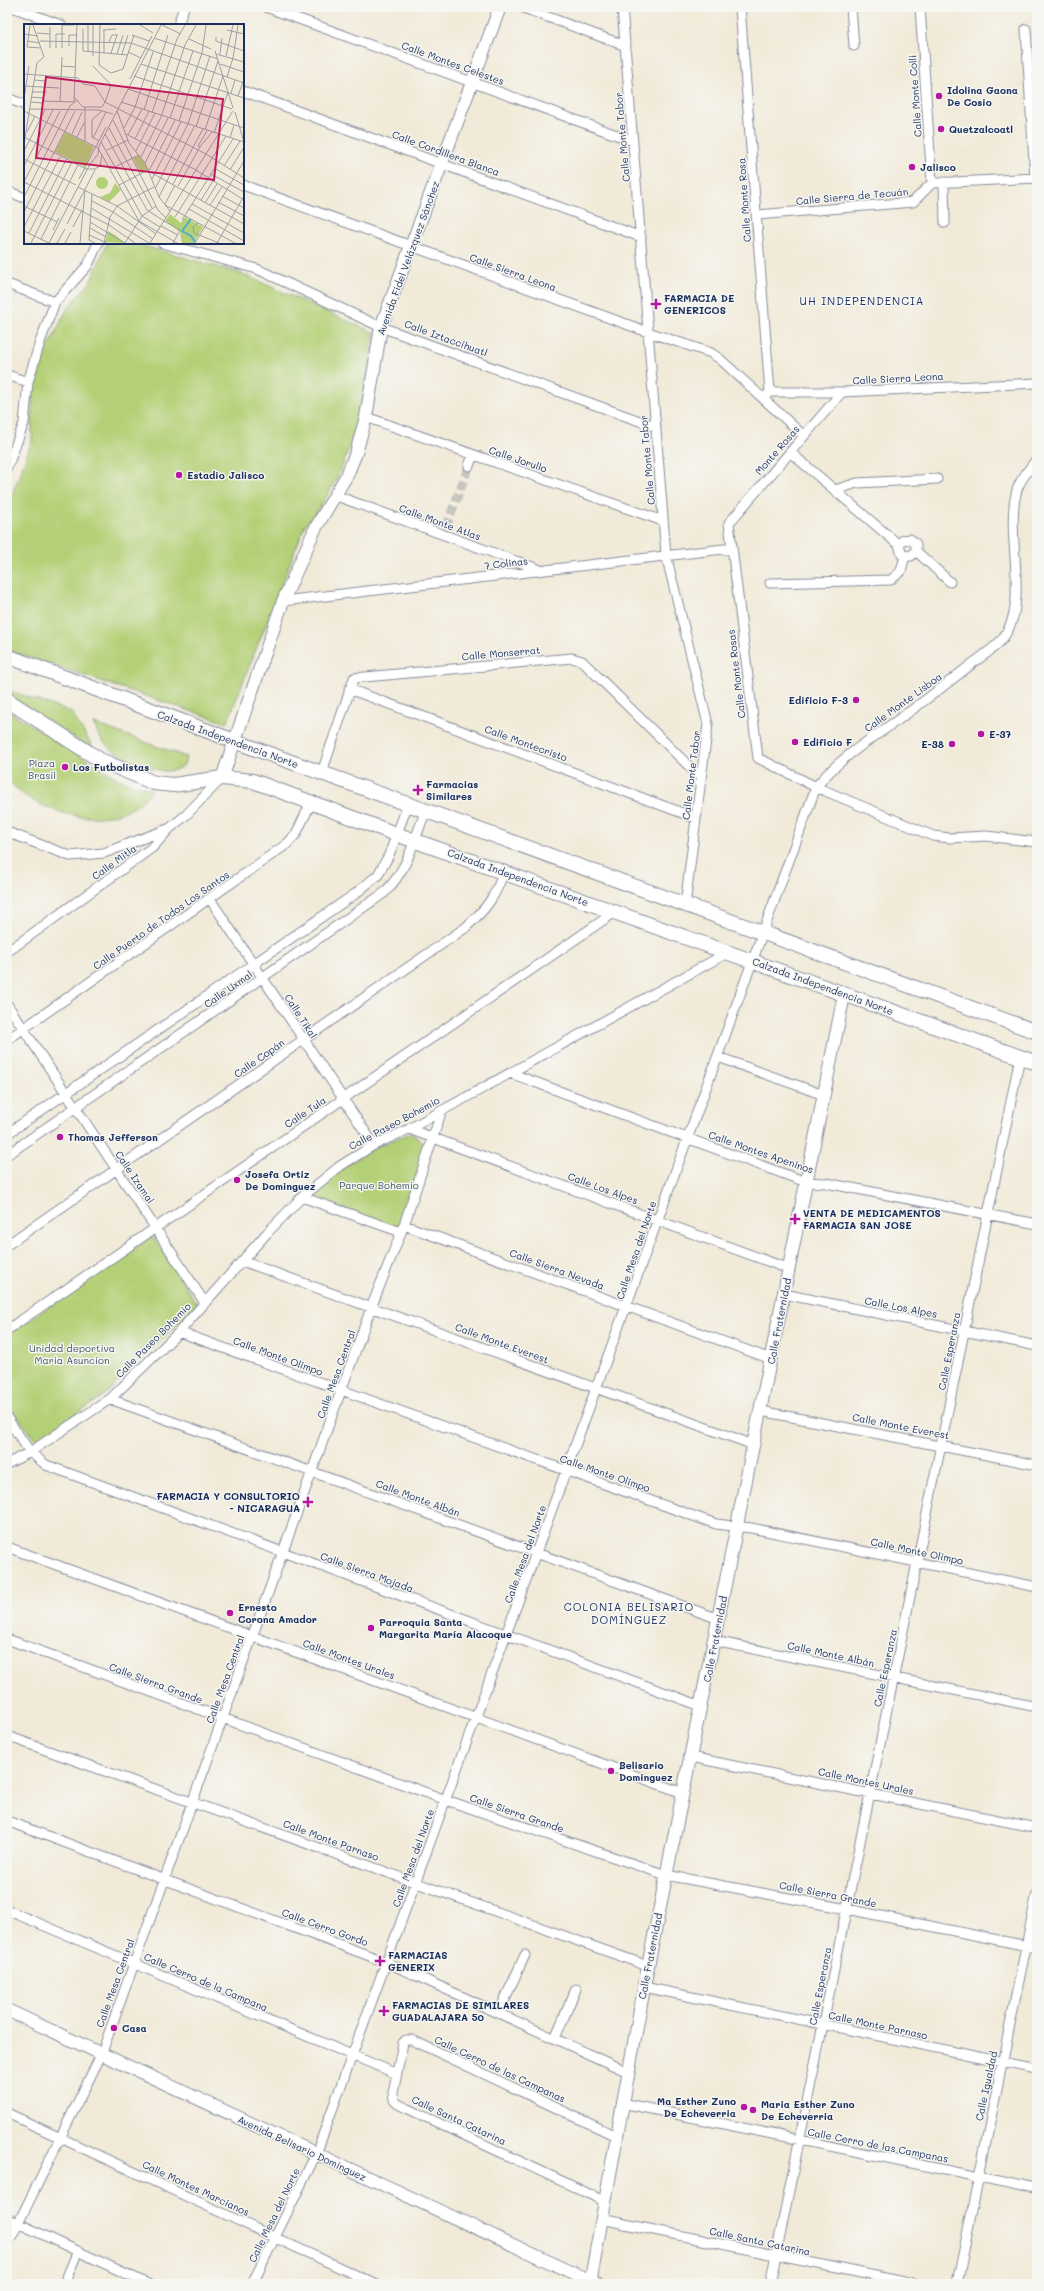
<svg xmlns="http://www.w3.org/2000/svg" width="1044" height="2291" viewBox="0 0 1044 2291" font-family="Mali,sans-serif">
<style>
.green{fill:#b4d076;stroke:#68806a}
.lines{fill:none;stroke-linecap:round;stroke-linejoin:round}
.street-tunnel{stroke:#c6c5c0;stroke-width:9;stroke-dasharray:9 4.5;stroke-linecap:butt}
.street-casing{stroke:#868c9b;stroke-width:11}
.secondary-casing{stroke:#868c9b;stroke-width:14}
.primary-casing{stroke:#868c9b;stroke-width:16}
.street{stroke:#fff;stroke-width:9}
.secondary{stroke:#fff;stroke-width:12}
.primary{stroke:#fff;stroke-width:14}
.poi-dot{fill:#b5179e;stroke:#f6f6f2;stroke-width:1.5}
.labels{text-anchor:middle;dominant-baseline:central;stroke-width:3;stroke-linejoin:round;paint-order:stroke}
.street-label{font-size:10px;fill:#1b2f5e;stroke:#f6f6f2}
.poi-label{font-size:10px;font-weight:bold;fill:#1b2f5e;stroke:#f6f6f2;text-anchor:start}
.park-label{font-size:10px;fill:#415764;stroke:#f6f6f2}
.neighbourhood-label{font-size:11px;letter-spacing:1px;fill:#1b2f5e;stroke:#f6f6f2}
.inset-river{fill:none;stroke:#4eaccc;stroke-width:2}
.inset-road{fill:none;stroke:#9b9fa7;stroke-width:1}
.view{fill:#c2185b;fill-opacity:0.15;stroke:#c2185b;stroke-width:2}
.inset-edge{fill:none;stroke:#1b2f5e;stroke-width:2}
</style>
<rect width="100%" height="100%" fill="#f6f6f2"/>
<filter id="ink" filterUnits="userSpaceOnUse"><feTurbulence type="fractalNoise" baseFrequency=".025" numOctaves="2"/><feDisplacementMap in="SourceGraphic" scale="8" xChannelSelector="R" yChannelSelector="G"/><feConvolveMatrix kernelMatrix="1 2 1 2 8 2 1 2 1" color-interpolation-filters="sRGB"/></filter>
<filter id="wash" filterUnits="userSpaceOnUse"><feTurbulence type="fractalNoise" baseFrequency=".012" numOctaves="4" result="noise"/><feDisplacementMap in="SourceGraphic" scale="16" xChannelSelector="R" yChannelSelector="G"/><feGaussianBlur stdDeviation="0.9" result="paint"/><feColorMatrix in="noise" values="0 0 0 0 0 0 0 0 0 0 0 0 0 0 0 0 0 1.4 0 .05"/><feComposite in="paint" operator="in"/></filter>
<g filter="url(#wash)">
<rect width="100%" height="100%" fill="#f1ead8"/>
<path class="green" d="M107 243H134L242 274 375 333C362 399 353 475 305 525L227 723 7 650V508L32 441V394L47 350 67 309 90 283Z
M7 690 71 712 96 752 7 694Z
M7 710 115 777 134 785 152 789C123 837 35 817 7 778Z
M93 723 186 757 184 765C178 769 172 772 164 771 145 768 116 756 103 742 99 737 96 729 93 723Z
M411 1133 425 1144 424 1158 399 1229 307 1196 347 1165 375 1147Z
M153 1236 197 1304 106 1394 36 1441 7 1403V1335Z"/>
</g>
<g filter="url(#ink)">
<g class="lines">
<path class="street-tunnel" d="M446 527 469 466"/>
<g class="street-casing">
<path id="street" d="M12 7 61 25
M266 7 633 141
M521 7 626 46
M622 7 666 555 708 724 685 905
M740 7 770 392
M851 7 854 46
M920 7 932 183
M178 25 184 7
M1026 29 1035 179
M243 91 641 237
M7 98 25 105
M944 182 945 223
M243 185 648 332 711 353 720 359 804 436
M7 191 25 198
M756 215 913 202 932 183 1037 178
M162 243 257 269 381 327 656 427
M7 284 55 302
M7 375 28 382
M842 392 729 523 758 758 816 787 933 836 950 838 986 836 1037 842
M766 396 770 392H842L1037 383
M366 417 663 521
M790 452 899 545 902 555 911 556 916 551V544L910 539 903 540 899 545
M469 466 473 455
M7 468 24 423 28 382 40 342 55 302 88 265 98 243
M835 490 857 483 937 479
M334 495 538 569
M916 551 950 582
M770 583 891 580 901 571 905 556
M283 601 732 548
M349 689 696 818
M322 772 354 678 572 658 582 661 701 778
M7 832 70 856 104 853 168 829
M210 899 374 1145
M7 952 153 847 169 829 186 815 222 778
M7 1004 205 1303
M7 1040 287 844 296 834 311 803
M718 1057 824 1095
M510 1073 806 1182 826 1183 1037 1224
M409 1129 789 1269
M7 1134 355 894 378 875 389 855 408 804
M7 1155 384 893C408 870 414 840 426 810
M302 1197 401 1232
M404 1225 771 1359
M7 1245 465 928C486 909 495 898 504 871
M242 1261 754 1445
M784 1294 1037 1346
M7 1330 615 912
M179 1332 716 1524 751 1528 1037 1587
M110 1399 719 1619
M761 1411 1037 1465
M7 1418 30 1452 46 1465 701 1706
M7 1464 30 1452 110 1399 179 1332 267 1233 302 1197 340 1166 374 1145 409 1129 727 953
M7 1547 683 1793
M7 1639 446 1800 666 1875 847 1909 1037 1948
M714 1641 1037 1707
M7 1736 648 1966
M691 1757 1037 1828
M7 1821 386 1962 628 2072
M7 1910 397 2074
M644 1987 1037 2069
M499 2012 525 1955
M555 2038 576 1989
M622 2103 1037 2189
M7 2113 375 2284
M604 2201 398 2104 394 2100 393 2093 403 2043 406 2040H412L616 2136
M7 2218 148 2284
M601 2219 914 2284
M7 2246 101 2055 371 1308 404 1225 442 1110
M64 2284 78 2251
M252 2284 316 2154 816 787C837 760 869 740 898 720 922 703 945 685 968 667 979 658 995 649 1003 638 1031 602 1004 534 1017 490 1020 479 1030 468 1037 459
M770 2284 1020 1057
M957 2284 1037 1893"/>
</g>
<g class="secondary-casing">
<path id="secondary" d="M222 778 283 601 315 529 347 475 356 453 366 417 381 327 500 7
M7 2010 597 2284
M590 2284 648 1966 844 995"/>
</g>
<g class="primary-casing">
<path id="primary" d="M7 656 272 755 1037 1032
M7 700 100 760 154 783 173 785 222 778 253 781 396 834 1037 1063"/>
</g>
<use href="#street" class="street"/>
<use href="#secondary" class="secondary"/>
<use href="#primary" class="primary"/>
</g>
</g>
<g class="poi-dot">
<circle cx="939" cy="96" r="4"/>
<circle cx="941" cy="129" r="4"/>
<circle cx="912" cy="167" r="4"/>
<path d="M654 298h4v4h4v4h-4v4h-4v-4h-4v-4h4z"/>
<circle cx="179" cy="475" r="4"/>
<circle cx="856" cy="700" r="4"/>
<circle cx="981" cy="734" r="4"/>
<circle cx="795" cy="742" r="4"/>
<circle cx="952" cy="744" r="4"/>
<circle cx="65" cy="767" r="4"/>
<path d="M416 784h4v4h4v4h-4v4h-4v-4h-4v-4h4z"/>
<circle cx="60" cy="1137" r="4"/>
<circle cx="237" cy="1180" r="4"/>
<path d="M793 1213h4v4h4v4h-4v4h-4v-4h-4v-4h4z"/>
<path d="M306 1496h4v4h4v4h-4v4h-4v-4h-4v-4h4z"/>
<circle cx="230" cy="1613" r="4"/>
<circle cx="371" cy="1628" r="4"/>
<circle cx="611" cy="1771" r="4"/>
<path d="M378 1955h4v4h4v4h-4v4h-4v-4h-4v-4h4z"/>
<path d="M382 2005h4v4h4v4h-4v4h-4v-4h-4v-4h4z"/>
<circle cx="114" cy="2028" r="4"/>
<circle cx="744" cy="2107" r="4"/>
<circle cx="753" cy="2110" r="4"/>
</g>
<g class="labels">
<g class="street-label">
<text transform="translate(453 63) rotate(20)">Calle Montes Celestes</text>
<text transform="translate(915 96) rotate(-94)">Calle Monte Colli</text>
<text transform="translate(622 137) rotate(-95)">Calle Monte Tabor</text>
<text transform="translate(446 153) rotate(20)">Calle Cordillera Blanca</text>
<text transform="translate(852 196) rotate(-5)">Calle Sierra de Tecuán</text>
<text transform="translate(744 200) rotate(-94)">Calle Monte Rosa</text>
<text transform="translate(408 258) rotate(-70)">Avenida Fidel Velázquez Sánchez</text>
<text transform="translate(513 272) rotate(20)">Calle Sierra Leona</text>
<text transform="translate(446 338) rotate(20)">Calle Iztaccíhuatl</text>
<text transform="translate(898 378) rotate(-3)">Calle Sierra Leona</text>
<text transform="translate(777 450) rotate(-49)">Monte Rosas</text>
<text transform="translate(518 459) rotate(19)">Calle Jorullo</text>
<text transform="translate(647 460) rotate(-95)">Calle Monte Tabor</text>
<text transform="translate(440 522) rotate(20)">Calle Monte Atlas</text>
<text transform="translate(506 563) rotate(-7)">7 Colinas</text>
<text transform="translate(501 653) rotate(-5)">Calle Monserrat</text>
<text transform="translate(736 674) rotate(-97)">Calle Monte Rosas</text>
<text transform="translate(903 702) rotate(-36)">Calle Monte Lisboa</text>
<text transform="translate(228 739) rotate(20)">Calzada Independencia Norte</text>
<text transform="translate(526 743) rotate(20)">Calle Montecristo</text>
<text transform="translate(691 775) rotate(-83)">Calle Monte Tabor</text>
<text transform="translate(114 862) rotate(-36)">Calle Mitla</text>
<text transform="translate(518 877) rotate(20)">Calzada Independencia Norte</text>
<text transform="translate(161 920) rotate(-35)">Calle Puerto de Todos Los Santos</text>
<text transform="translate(823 986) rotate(20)">Calzada Independencia Norte</text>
<text transform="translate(228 989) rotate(-35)">Calle Uxmal</text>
<text transform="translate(301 1016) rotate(57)">Calle Tikal</text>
<text transform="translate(259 1058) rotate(-35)">Calle Copán</text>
<text transform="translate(305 1112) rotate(-34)">Calle Tula</text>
<text transform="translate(394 1123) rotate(-28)">Calle Paseo Bohemio</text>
<text transform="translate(761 1152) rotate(19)">Calle Montes Apeninos</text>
<text transform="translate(135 1177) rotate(56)">Calle Izamal</text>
<text transform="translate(603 1188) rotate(20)">Calle Los Alpes</text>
<text transform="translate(636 1250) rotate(-71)">Calle Mesa del Norte</text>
<text transform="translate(557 1269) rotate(20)">Calle Sierra Nevada</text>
<text transform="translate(901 1307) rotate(11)">Calle Los Alpes</text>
<text transform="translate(779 1321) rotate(-79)">Calle Fraternidad</text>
<text transform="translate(153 1340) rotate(-45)">Calle Paseo Bohemio</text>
<text transform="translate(502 1343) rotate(20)">Calle Monte Everest</text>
<text transform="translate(949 1351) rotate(-79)">Calle Esperanza</text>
<text transform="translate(278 1356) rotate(20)">Calle Monte Olimpo</text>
<text transform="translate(336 1374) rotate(-70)">Calle Mesa Central</text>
<text transform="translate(901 1426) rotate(11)">Calle Monte Everest</text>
<text transform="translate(605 1473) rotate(19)">Calle Monte Olimpo</text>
<text transform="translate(418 1498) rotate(20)">Calle Monte Albán</text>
<text transform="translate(917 1551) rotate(12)">Calle Monte Olimpo</text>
<text transform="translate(525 1554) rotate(-70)">Calle Mesa del Norte</text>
<text transform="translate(367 1572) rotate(20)">Calle Sierra Mojada</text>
<text transform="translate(715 1639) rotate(-79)">Calle Fraternidad</text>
<text transform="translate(831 1654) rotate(12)">Calle Monte Albán</text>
<text transform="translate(349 1659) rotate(20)">Calle Montes Urales</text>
<text transform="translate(885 1668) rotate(-78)">Calle Esperanza</text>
<text transform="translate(225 1679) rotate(-70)">Calle Mesa Central</text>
<text transform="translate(156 1683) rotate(20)">Calle Sierra Grande</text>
<text transform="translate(866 1781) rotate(12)">Calle Montes Urales</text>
<text transform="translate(517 1813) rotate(19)">Calle Sierra Grande</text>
<text transform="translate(331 1840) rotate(20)">Calle Monte Parnaso</text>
<text transform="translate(413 1858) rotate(-70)">Calle Mesa del Norte</text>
<text transform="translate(828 1894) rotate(11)">Calle Sierra Grande</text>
<text transform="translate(325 1927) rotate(20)">Calle Cerro Gordo</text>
<text transform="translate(650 1956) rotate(-79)">Calle Fraternidad</text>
<text transform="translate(206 1982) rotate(23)">Calle Cerro de la Campana</text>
<text transform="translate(115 1983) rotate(-70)">Calle Mesa Central</text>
<text transform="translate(820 1986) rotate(-79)">Calle Esperanza</text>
<text transform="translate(878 2025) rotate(12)">Calle Monte Parnaso</text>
<text transform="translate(500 2069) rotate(25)">Calle Cerro de las Campanas</text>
<text transform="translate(986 2086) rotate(-78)">Calle Igualdad</text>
<text transform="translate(459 2120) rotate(25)">Calle Santa Catarina</text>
<text transform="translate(878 2145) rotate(11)">Calle Cerro de las Campanas</text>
<text transform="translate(302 2148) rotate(25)">Avenida Belisario Domínguez</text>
<text transform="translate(196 2188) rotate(25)">Calle Montes Marcianos</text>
<text transform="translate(274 2215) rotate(-64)">Calle Mesa del Norte</text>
<text transform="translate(760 2241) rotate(12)">Calle Santa Catarina</text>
</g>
<g class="poi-label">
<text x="947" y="90">Idolina Gaona<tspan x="947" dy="12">De Cosio</tspan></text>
<text x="949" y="129">Quetzalcoatl</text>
<text x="920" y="167">Jalisco</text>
<text x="664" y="298">FARMACIA DE<tspan x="664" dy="12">GENERICOS</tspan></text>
<text x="187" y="475">Estadio Jalisco</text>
<text x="848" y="700" text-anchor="end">Edificio F-3</text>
<text x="989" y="734">E-37</text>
<text x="803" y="742">Edificio F</text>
<text x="944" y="744" text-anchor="end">E-38</text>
<text x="73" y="767">Los Futbolistas</text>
<text x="426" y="784">Farmacias<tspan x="426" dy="12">Similares</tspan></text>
<text x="68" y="1137">Thomas Jefferson</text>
<text x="245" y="1174">Josefa Ortiz<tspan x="245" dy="12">De Dominguez</tspan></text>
<text x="803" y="1213">VENTA DE MEDICAMENTOS<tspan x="803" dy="12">FARMACIA SAN JOSE</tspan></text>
<text x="300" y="1496" text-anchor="end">FARMACIA Y CONSULTORIO<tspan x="300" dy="12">- NICARAGUA</tspan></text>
<text x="238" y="1607">Ernesto<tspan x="238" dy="12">Corona Amador</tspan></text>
<text x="379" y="1622">Parroquia Santa<tspan x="379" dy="12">Margarita María Alacoque</tspan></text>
<text x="619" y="1765">Belisario<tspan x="619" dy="12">Dominguez</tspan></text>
<text x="388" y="1955">FARMACIAS<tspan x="388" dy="12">GENERIX</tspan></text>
<text x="392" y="2005">FARMACIAS DE SIMILARES<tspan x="392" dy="12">GUADALAJARA 50</tspan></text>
<text x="122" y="2028">Casa</text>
<text x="736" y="2101" text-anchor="end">Ma Esther Zuno<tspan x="736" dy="12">De Echeverria</tspan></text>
<text x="761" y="2104">Maria Esther Zuno<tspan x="761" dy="12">De Echeverria</tspan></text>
</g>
<g class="park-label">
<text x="42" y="763">Plaza<tspan x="42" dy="12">Brasil</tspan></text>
<text x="379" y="1185">Parque Bohemio</text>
<text x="72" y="1348">Unidad deportiva<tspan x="72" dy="12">Maria Asuncion</tspan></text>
</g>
<g class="neighbourhood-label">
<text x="862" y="300">UH INDEPENDENCIA</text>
<text x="629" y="1606">COLONIA BELISARIO<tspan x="629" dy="13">DOMÍNGUEZ</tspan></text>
</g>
</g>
<g transform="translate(24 24)">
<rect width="220" height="220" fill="#f1ead8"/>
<path d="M41 108 70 123 61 143 31 128ZM115 131 124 145 117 149 109 134ZM72 159a6 6 0 1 1 12 0a6 6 0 1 1-12 0ZM91 159 97 166 85 178 76 173 86 169ZM146 190 157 199 161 193 179 203 170 219H158L156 208 141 197ZM84 207 91 211 101 219 81 218Z" fill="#b4d076"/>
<path class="inset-river" d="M167 195 158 207 167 212 171 218"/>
<path class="inset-road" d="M6 1 3 23 17 24M64 1V27M76 1 75 41 87 49 99 45 110 11M116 1 129 9M138 1 157 10M26 3V24M59 5V27L104 31M79 6 92 5M80 6V29M203 6 220 10M13 9 26 10M0 10 14 12M108 11 125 17M192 13V17L220 27M130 14 194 35M165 15 187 25M3 17 16 19M16 17 107 19 220 59M85 18 88 11H94M45 22V11H53M32 24V10H41M38 24V1H50M191 27 209 84M104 28 117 34M87 29 93 11M93 30 99 11M98 30 104 11M192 30 220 38M196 30 198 14M69 32V1M202 32 209 1M117 40 220 74M196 40 220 48M37 42 52 43M0 50 54 54 59 60 71 62 81 78 182 130 220 154M110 52 208 85M203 53 209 34 214 1M106 55 128 12M0 62 35 64M104 65 220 104M8 68H23M207 69 211 56M214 72 220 55M7 73 19 74M50 73 59 83H78L81 78 87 61 69 42M0 75 5 42M19 77 50 78M7 78 18 79 19 77 21 57 10 56M36 78 38 33M50 78 53 1M97 78 220 118M5 85 75 86 89 90M120 86 144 11M0 87 74 124 115 197 153 219M93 87 105 119 121 139 135 173 146 187M211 88 220 118M128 89 153 15 161 1M146 94 169 27M89 96 134 186 142 194M155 97 178 29 182 1M172 103 194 37M85 104 128 184M100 104 111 83 129 28M181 106 199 52M3 108 11 92M190 109 204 68M48 110 58 88M81 110 123 186 140 197M102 110 172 146 220 176M104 111 118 85M0 113 62 145H71L76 142 78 131M53 113 60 99M69 114 82 88M206 114 210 101M111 115 125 87M61 117V83M75 117 68 113V96L78 87M77 118 118 192 136 203M0 120 13 39 20 33 9 1M176 123 174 122 183 107M83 126 104 116M0 127 21 86M112 127 131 89M117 133 137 93 161 21 172 1M0 135 52 161M121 139 144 94M0 142 29 86M200 142 216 117M190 144 220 161M87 145 115 131M206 146 220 123M126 148 220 200M187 150 220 168M55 155 82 103M128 155 157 98M0 158 85 201 111 219M0 158 36 87M149 160 179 105M95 161 126 145 151 96M154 162 176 123 188 108M54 163 93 182 132 210M131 165 164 100 186 32M68 170 65 216 71 219M198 172 220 184M0 173 46 82 53 76M135 173 170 103M177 176 189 157M68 177 89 188 129 215M194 178 220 192M181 179 193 160M141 180 151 161M168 180 220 209M141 181 211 219M186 181 198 163M0 182 33 198M67 184 125 219M165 185 220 217M0 188 51 87M151 193 202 112M158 196 209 115M140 197 156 206 149 219M66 198 101 219M174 199 169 203 170 209 195 219M43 200 71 146M137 202 154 211M0 203 36 133M49 203 58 186M66 204 82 213M29 206 35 194M0 207 25 219M5 209 42 136M65 211 83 219M17 215 54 141M7 219 48 138M25 219 65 142 74 130 75 122 137 1M33 219 41 205M41 219 47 208M56 219 61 166M80 219 86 193 93 182 130 163M101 219 118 192 132 182M126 219 209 87M171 219 220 137M193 219 220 172"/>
<path class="view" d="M22 53 199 75 190 156 12 134Z"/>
<rect width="220" height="220" class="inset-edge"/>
</g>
<rect width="1044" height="2291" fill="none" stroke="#f6f6f2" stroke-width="24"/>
</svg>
